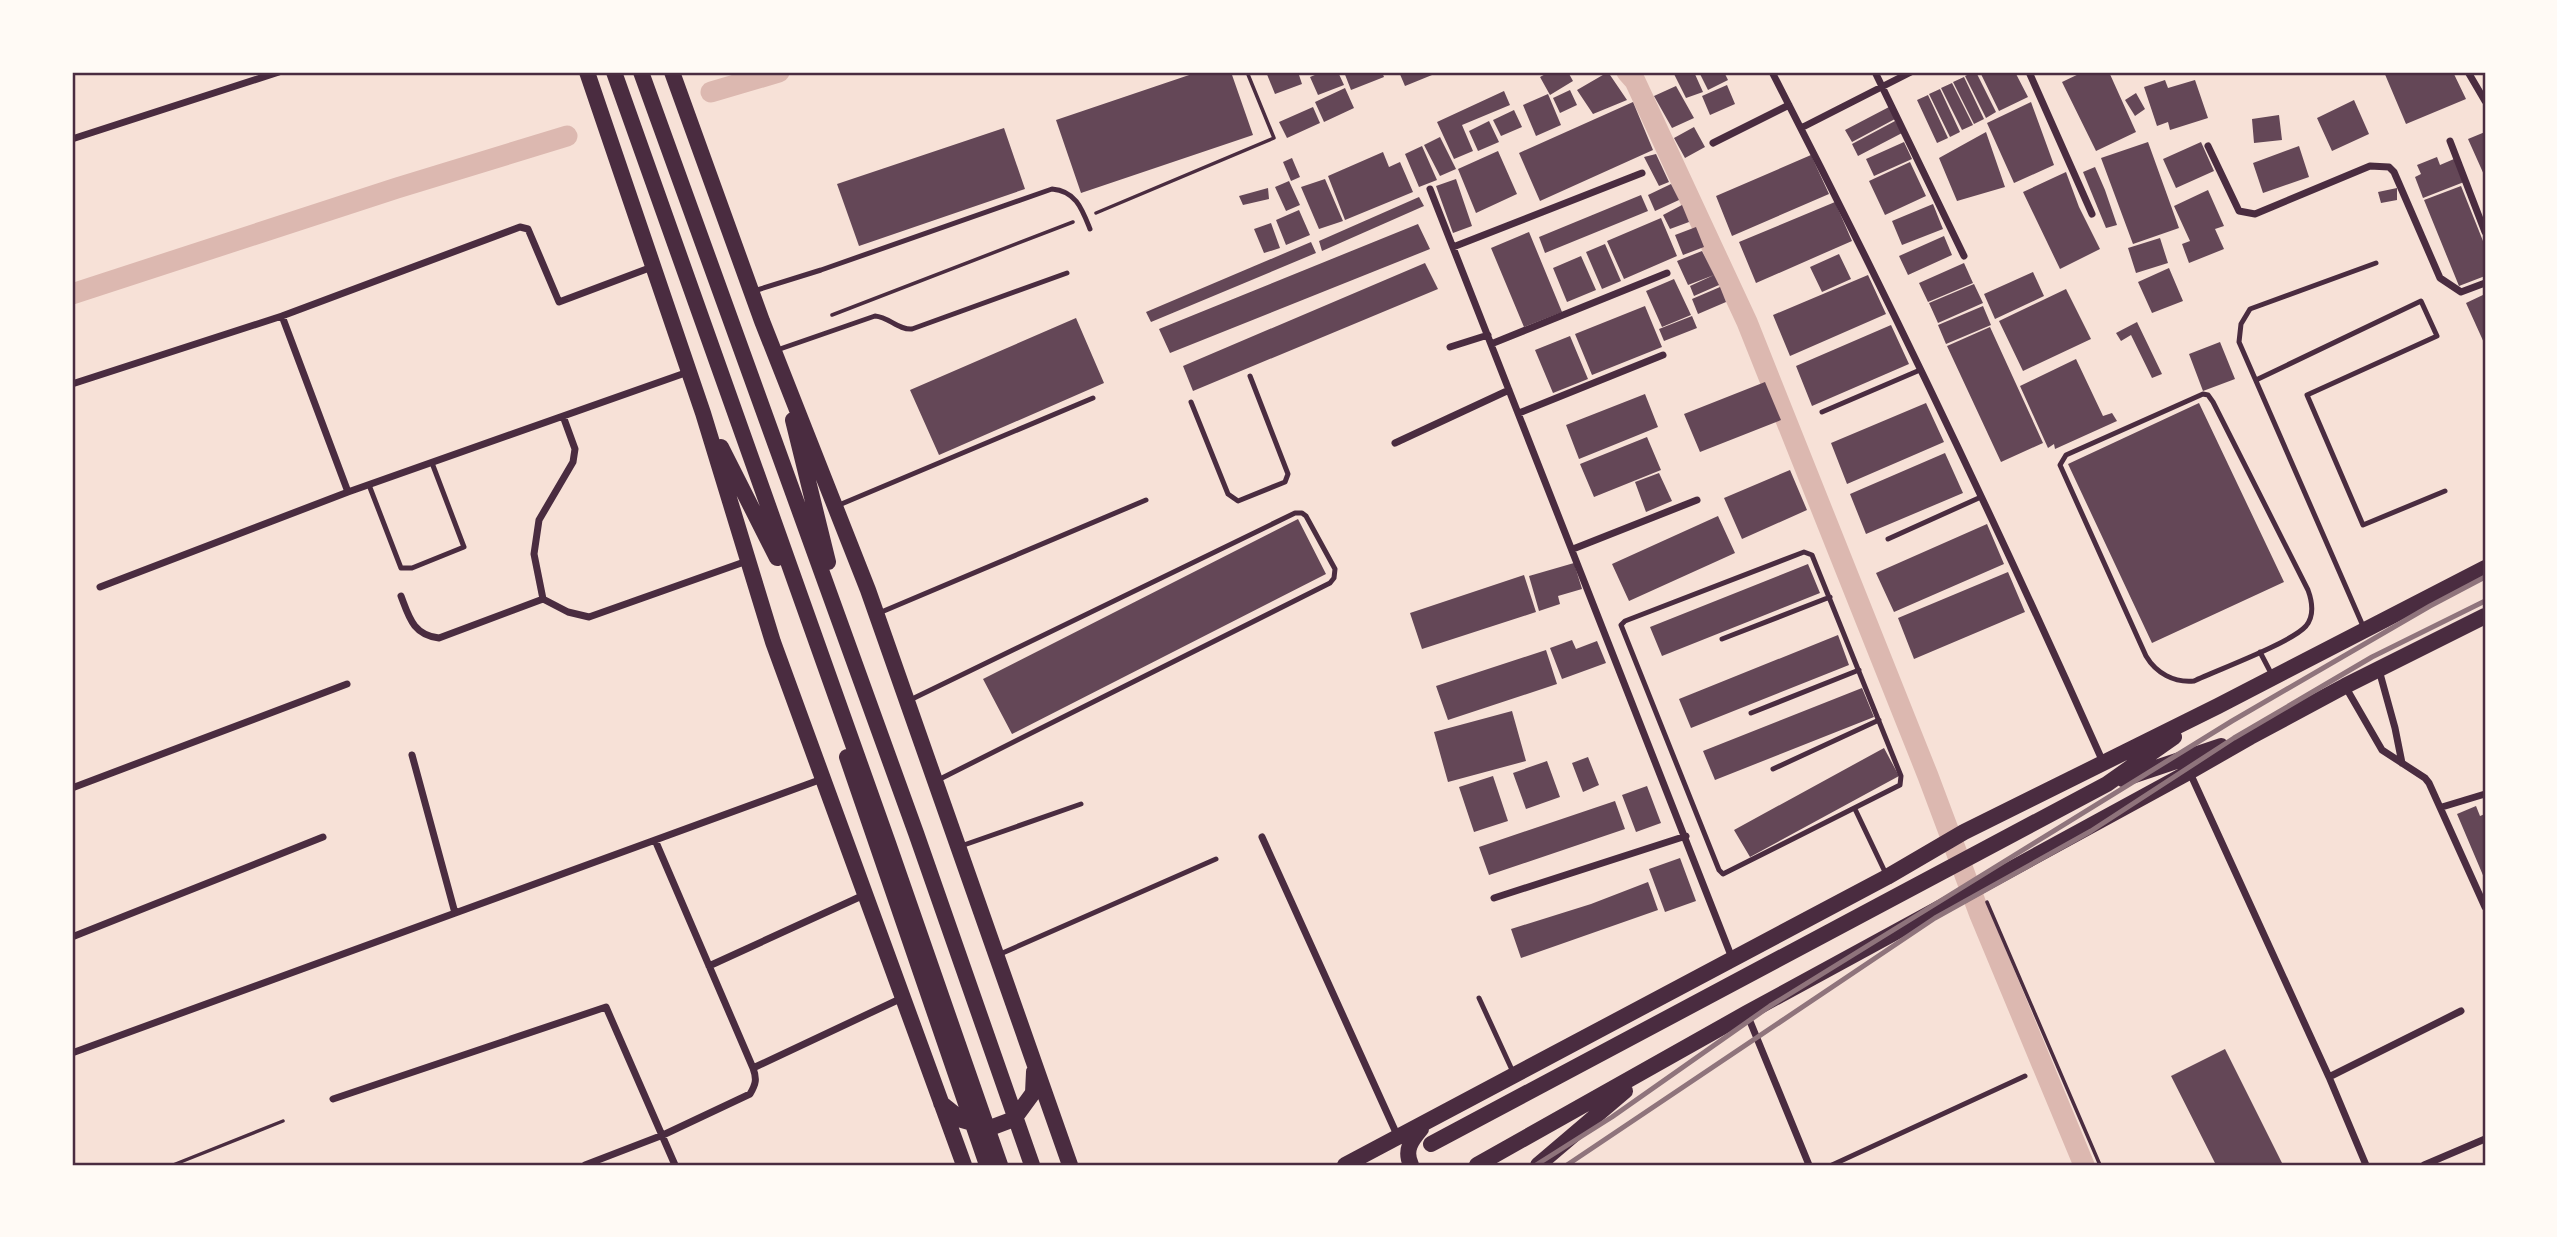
<svg xmlns="http://www.w3.org/2000/svg" width="2557" height="1237" viewBox="0 0 2557 1237" font-family="'DejaVu Sans',sans-serif">
<style>
.lines{fill:none;stroke-linecap:round;stroke-linejoin:round}
.canal{stroke:#dcb8b0;stroke-width:21}
.building{fill:#644757}
.path{stroke:#4a2c40;stroke-width:3.5}
.service{stroke:#4a2c40;stroke-width:5}
.minor{stroke:#4a2c40;stroke-width:7}
.primary{stroke:#4a2c40;stroke-width:16}
.rail{stroke:#8f747c;stroke-width:5}
.neatline{fill:none;stroke:#4a2c40;stroke-width:2.5}
</style>
<rect width="100%" height="100%" fill="#f7e1d7"/>
<g class="lines">
<path class="canal" d="M1627 72 1635 81 1747 322 1928 776 1980 915 2084 1165
M711 92 779 72
M72 294 397 188 567 136"/>
</g>
<path class="building" d="M1198 72H1231L1253 135 1081 193 1056 120Z
M1266 72H1298L1302 84 1275 94Z
M1322 72H1338L1344 85 1318 95 1310 77Z
M1344 72H1382L1384 77 1351 90Z
M1399 72H1431L1432 75 1405 86Z
M1549 72H1568L1573 81 1550 95 1540 77Z
M1608 72 1627 100 1593 114 1577 90Z
M1673 72H1694L1703 92 1686 98Z
M1699 72H1724L1728 80 1708 90Z
M1973 72H1976L1996 112 1986 118 1965 76Z
M1980 72H2015L2028 97 1999 111Z
M2083 72H2109L2136 132 2096 151 2062 82Z
M2384 72H2453L2466 99 2406 124Z
M1964 77 1984 119 1974 124 1953 82Z
M2165 80 2168 88 2195 80 2208 118 2170 130 2168 122 2157 126 2144 87Z
M1952 83 1973 125 1962 130 1941 88Z
M1727 85 1735 104 1710 115 1702 96Z
M1676 86 1694 118 1672 128 1654 96Z
M1345 88 1354 108 1324 122 1315 102Z
M1940 89 1960 132 1950 137 1929 94Z
M1570 90 1577 105 1560 113 1553 98Z
M1504 91 1510 105 1462 125 1473 151 1454 159 1437 122Z
M2136 93 2145 109 2135 116 2125 100Z
M1548 94 1561 125 1536 136 1523 105Z
M1928 95 1948 138 1937 143 1917 100Z
M2354 100 2369 134 2332 151 2317 118Z
M1633 102 1653 150 1540 201 1519 153Z
M2031 102 2054 165 2014 183 1987 123Z
M1313 107 1320 123 1287 138 1279 122Z
M1889 107 1895 119 1852 142 1845 130Z
M1514 110 1522 127 1501 136 1493 120Z
M2279 115 2282 140 2254 143 2252 119Z
M1489 121 1499 142 1478 151 1469 131Z
M1895 121 1902 133 1858 156 1852 144Z
M1694 127 1705 147 1685 158 1674 138Z
M1004 128 1025 189 859 246 837 184Z
M1986 132 2005 187 1957 201 1939 158Z
M2485 132V177L2468 139Z
M1440 137 1456 169 1440 176 1424 145Z
M1904 142 1912 159 1874 176 1866 159Z
M2148 142 2179 228 2133 244 2101 158Z
M2201 142 2214 171 2176 188 2163 159Z
M1422 146 1437 180 1419 187 1405 154Z
M2299 146 2309 177 2263 193 2253 163Z
M1498 151 1517 194 1476 213 1458 169Z
M1383 152 1389 167 1400 162 1413 192 1345 220 1328 176Z
M1656 154 1669 182 1659 186 1644 157Z
M1811 155 1829 194 1732 236 1716 196Z
M2437 157 2440 165 2454 159 2464 182 2423 198 2415 177 2421 174 2417 165Z
M1292 158 1300 177 1291 181 1283 162Z
M1910 162 1926 196 1885 215 1869 181Z
M2095 167 2105 190 2117 225 2106 228 2083 172Z
M2066 172 2079 207 2100 249 2060 269 2023 192Z
M1325 179 1343 221 1319 229 1301 187Z
M1456 179 1472 226 1453 233 1436 186Z
M1289 181 1300 205 1286 211 1275 187Z
M1671 184 1679 200 1655 211 1648 195Z
M2461 186 2485 246V276L2459 286 2424 200Z
M1268 188 1269 199 1243 205 1239 196Z
M2397 188V200L2381 203 2378 192Z
M2208 190 2224 226 2215 229 2224 249 2189 263 2182 244 2190 241 2174 206Z
M1641 195 1648 211 1545 253 1539 237Z
M1419 197 1424 206 1322 251 1319 241Z
M1835 202 1852 241 1756 283 1739 242Z
M1933 204 1943 229 1902 245 1892 221Z
M1682 205 1689 222 1670 229 1663 215Z
M1299 210 1310 235 1286 245 1276 220Z
M1661 218 1677 256 1624 279 1607 241Z
M1271 223 1280 248 1264 253 1254 229Z
M1418 224 1430 249 1170 353 1159 329Z
M1696 227 1704 247 1683 255 1675 235Z
M1529 232 1562 312 1524 327 1491 248Z
M1944 236 1952 255 1908 275 1899 256Z
M2160 238 2168 263 2136 273 2128 248Z
M1311 242 1316 253 1151 322 1146 312Z
M1605 244 1621 281 1602 289 1586 252Z
M1702 251 1714 275 1688 285 1677 261Z
M1839 254 1851 279 1822 292 1810 267Z
M1581 256 1596 290 1567 302 1553 268Z
M1425 263 1438 289 1193 391 1183 366Z
M1964 263 1973 283 1928 302 1919 283Z
M2169 268 2183 301 2152 313 2138 282Z
M2033 272 2044 296 1995 319 1984 294Z
M1714 275 1719 285 1694 296 1690 286Z
M1868 275 1886 314 1790 356 1773 315Z
M1674 279 1691 315 1662 327 1646 291Z
M1974 284 1983 303 1938 323 1929 303Z
M1720 287 1726 302 1698 314 1692 299Z
M2066 289 2091 339 2023 371 1999 321Z
M2485 294V345L2466 303Z
M1645 306 1662 347 1592 375 1575 334Z
M1983 306 1991 325 1946 344 1938 325Z
M1692 316 1697 328 1664 341 1659 329Z
M1076 318 1104 383 939 455 910 390Z
M2137 322 2162 374 2152 378 2131 335 2121 341 2116 333Z
M1891 325 1909 364 1812 406 1796 366Z
M1990 327 2043 443 2001 462 1947 346Z
M1570 336 1588 379 1553 393 1535 350Z
M2220 342 2235 379 2203 391 2189 354Z
M2076 359 2103 416 2112 413 2117 421 2055 449 2054 444 2048 448 2020 386Z
M1765 382 1781 420 1700 452 1684 414Z
M1645 394 1658 427 1579 459 1566 425Z
M1926 403 1944 442 1847 484 1831 443Z
M2199 403 2284 582 2152 643 2068 464Z
M1647 437 1661 470 1594 497 1580 464Z
M1945 453 1963 493 1866 534 1850 494Z
M1790 470 1807 510 1742 539 1724 498Z
M1659 473 1672 501 1646 512 1635 482Z
M1718 516 1735 553 1629 601 1612 564Z
M1298 519 1326 574 1012 734 983 679Z
M1987 524 2004 564 1894 612 1876 573Z
M1574 563 1582 589 1558 596 1560 604 1539 611 1529 576Z
M1808 564 1820 593 1662 656 1650 627Z
M2008 572 2025 612 1914 659 1898 618Z
M1524 575 1536 612 1422 649 1410 613Z
M1838 635 1849 665 1691 728 1679 699Z
M1572 640 1576 649 1597 641 1606 663 1562 679 1550 648Z
M1546 650 1557 684 1448 720 1436 686Z
M1862 688 1874 717 1715 780 1703 751Z
M1512 711 1526 761 1448 782 1434 732Z
M1884 748 1899 776 1750 857 1734 830Z
M1588 757 1599 785 1583 792 1572 763Z
M1547 761 1560 797 1526 809 1513 773Z
M1493 776 1508 821 1474 832 1459 787Z
M1647 786 1661 823 1636 832 1622 795Z
M1615 801 1625 829 1489 875 1479 847Z
M2476 806 2480 816 2485 814V880L2457 814Z
M1680 858 1696 901 1665 912 1649 869Z
M1648 882 1658 910 1521 958 1511 929 1591 904Z
M2225 1049 2283 1165H2216L2171 1076Z"/>
<g class="lines">
<path class="path" d="M1096 213 1274 138 1247 72
M832 315 1073 222
M1987 902 2100 1165
M173 1165 283 1121"/>
<path class="service" d="M754 291 821 270 1052 189C1076 191 1082 209 1090 229
M777 350 875 316C889 317 898 330 912 329L1067 273
M2256 380 2421 301 2437 336 2307 395 2363 525 2445 491
M2203 394 2208 395 2213 402 2308 590C2312 601 2315 615 2306 626 2291 643 2217 670 2194 681 2174 683 2156 673 2146 656L2060 465 2066 455Z
M1191 402 1228 494 1238 501 1285 482 1288 474 1250 376
M1822 412 1920 370
M369 485 401 568H412L464 547 432 463
M839 505 1093 398
M1888 539 1981 497
M1804 552 1812 555 1901 776 1900 785 1723 874 1719 870 1621 625 1625 621Z
M879 613 1146 500
M2363 626 2239 342 2241 324 2250 309 2376 263
M1722 639 1830 597
M2260 652 2272 675
M910 700 1295 513H1302L1306 516 1335 569 1334 578 1330 583 938 780
M1751 713 1859 670
M1773 769 1879 720
M1855 809 1886 874
M961 846 1081 804
M998 955 1216 859
M1479 998 1513 1072
M1832 1165 2025 1076"/>
<path class="minor" d="M1772 72C1889 299 1999 529 2103 762
M1875 72 1964 256
M2029 72 2092 214
M2468 72 2485 101
M1801 128 1911 72
M72 139 279 72
M2450 141 2485 232
M1713 143 1789 105
M2208 146 2239 211 2255 214 2370 166 2389 167 2394 172 2440 278 2461 292 2485 283
M1430 189 1732 958
M1453 247 1642 173
M282 316 348 492
M1491 344 1667 273
M1450 347 1488 335
M72 384 282 316 520 227 528 229 559 302 652 267
M1519 413 1663 355
M563 416 575 449 573 462 539 520 534 554 543 599 568 612 589 617 747 561
M1395 443 1509 390
M1573 549 1697 500
M100 587 348 492 688 372
M401 596C409 617 413 635 439 638L543 599
M2379 670 2395 728 2402 763
M2345 686 2382 750 2425 778 2429 783 2485 907
M412 755 455 913
M2190 773 2329 1077 2366 1165
M72 788 347 684
M2442 807 2485 794
M1262 837 1398 1137
M1494 898 1686 836
M72 937 323 837
M709 966 864 895
M1747 1014 1809 1165
M72 1053 822 779
M753 1068 902 998
M2329 1077 2461 1011
M333 1099 606 1007 675 1165
M585 1165 663 1135 750 1094C756 1084 757 1079 753 1068L655 840
M2424 1165 2485 1139"/>
<path class="primary" d="M587 72 703 413 773 642 964 1165
M614 72 888 843 1000 1165
M641 72 916 833 1032 1165
M672 72 762 321 868 590 1070 1165
M793 420 828 562
M721 447 777 558
M847 757 987 1165
M2123 779 2221 746
M941 1103 962 1120 990 1128 1014 1119 1033 1093 1034 1072
M1431 1144 2107 784 2174 737
M1345 1165 1887 877 1964 832 2218 706 2485 568
M1411 1165C1404 1150 1411 1141 1421 1129
M1477 1165 1747 1013 2189 772 2250 737 2345 686 2485 616
M1538 1165 1625 1091"/>
<path class="rail" d="M1536 1165 1612 1117 1770 1006 2232 721 2430 606 2485 577
M1567 1165 1935 918 2091 831 2234 738 2372 657 2485 601"/>
</g>
<rect width="2557" height="1237" fill="none" stroke="#fffaf5" stroke-width="147"/>
<rect x="74" y="74" width="2410" height="1090" class="neatline"/>
</svg>
